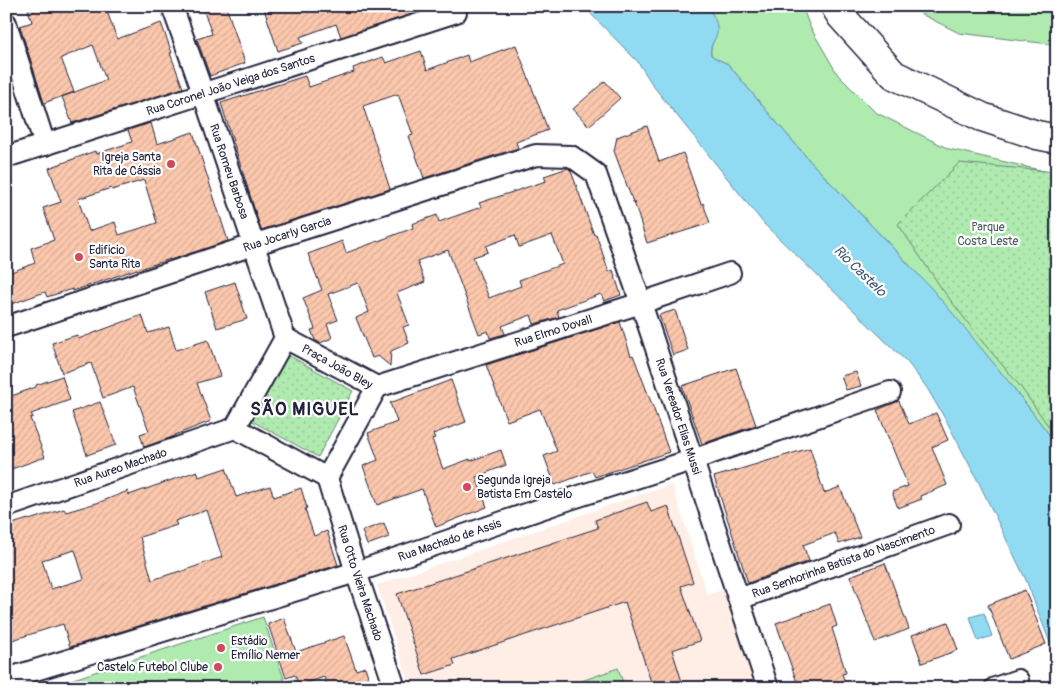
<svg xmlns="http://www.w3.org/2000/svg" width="1063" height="694" viewBox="0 0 1063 694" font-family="Pangolin,sans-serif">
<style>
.built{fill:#feeee6}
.grass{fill:#afeaaf;stroke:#688675}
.park{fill:url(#park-dots);stroke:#688675}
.water{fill:#91dbf2;stroke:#6591a9}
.building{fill:url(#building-hatch);stroke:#22223b;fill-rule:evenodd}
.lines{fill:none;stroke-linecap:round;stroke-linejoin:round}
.street-casing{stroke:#22223b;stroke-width:24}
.secondary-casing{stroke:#22223b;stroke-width:31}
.street{stroke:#fff;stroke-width:20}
.secondary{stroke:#fff;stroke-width:28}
.poi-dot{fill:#d1495b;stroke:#fff;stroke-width:2}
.labels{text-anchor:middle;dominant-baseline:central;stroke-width:4.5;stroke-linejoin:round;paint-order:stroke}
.street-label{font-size:12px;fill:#22223b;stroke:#fff}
.poi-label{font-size:12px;fill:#22223b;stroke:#fff;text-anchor:start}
.park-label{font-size:12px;fill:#4c5e5e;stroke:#fff}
.water-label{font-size:14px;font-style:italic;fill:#435a72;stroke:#fff}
.district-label{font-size:18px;font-weight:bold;letter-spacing:1px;fill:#22223b;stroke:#fff}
</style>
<defs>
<pattern id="park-dots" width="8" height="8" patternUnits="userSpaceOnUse" patternTransform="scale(1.25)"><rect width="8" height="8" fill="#afeaaf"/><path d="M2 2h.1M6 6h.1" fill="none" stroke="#96c897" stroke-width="1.8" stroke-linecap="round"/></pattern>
<pattern id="building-hatch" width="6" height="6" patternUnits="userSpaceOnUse" patternTransform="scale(1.25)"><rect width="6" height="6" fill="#fcc8ad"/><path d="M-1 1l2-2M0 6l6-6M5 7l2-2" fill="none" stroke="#d8ac96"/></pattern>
</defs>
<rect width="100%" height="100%" fill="#fff"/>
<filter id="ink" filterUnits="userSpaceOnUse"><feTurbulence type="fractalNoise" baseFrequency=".02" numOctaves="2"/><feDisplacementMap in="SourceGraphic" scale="10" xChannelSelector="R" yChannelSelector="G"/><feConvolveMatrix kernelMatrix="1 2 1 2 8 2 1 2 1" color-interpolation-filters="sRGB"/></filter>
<g filter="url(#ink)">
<path class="built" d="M672 484 707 595 723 590 755 688H411L377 585Z"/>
<path class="grass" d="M708 6H802L810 27 838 75 875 112 949 149 1057 174V446L1045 429 1013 387 914 270 810 161 771 116 728 64 717 59 711 55C710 48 712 45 714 39 718 26 714 17 708 6Z
M916 6H1057V45L959 33 921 14Z
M263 617 285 682 294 679 297 688H46Z
M618 668 625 688H562Z"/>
<path class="park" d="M959 163 1057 172V438L1020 386 981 340 942 289 898 224Z
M288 355 353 391 318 457 252 421Z"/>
<path class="water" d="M583 6H708C712 14 719 24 717 33 715 42 709 44 711 55L717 59 728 64 771 116 810 161 931 288 955 316 1013 387 1045 429 1057 446V661L1026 580 979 483 948 424 927 388 908 363 764 224 654 87 638 62Z
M984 613 992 636 978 641 970 617Z"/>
<path class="building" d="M37 6H42L44 10 56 6H105L117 39 161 23 172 53H170L183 88 72 123 62 97 106 80 93 45 61 58 74 92 44 103 20 26 32 22 28 10Z
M202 6H226L245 63 210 76 197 39 212 34Z
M263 6H423L424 10 341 37 336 24 300 37 303 43 278 51Z
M516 45 548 130 516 142 518 148 424 178 409 136 413 135 398 94 363 106 390 189 261 230 221 103 305 76 309 87 354 72 353 68 383 57 386 63 421 51 427 70 467 55 469 62Z
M605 81 620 98 589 126 573 109Z
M151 123 157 144 193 132 228 241 170 260V259L137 270V269L73 291 72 289 47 297 45 292 6 306V274L35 263 31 248 54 240 43 208 61 202 49 168 95 151 96 154 132 142 128 130ZM144 180 157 223 119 235 115 222 89 231 78 199 111 188 112 190Z
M647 126 659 162 683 153 701 204 703 203 710 223 647 243 634 202H633L614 151 617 137Z
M568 168 571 171 594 235 596 234 609 272 613 270 621 295 604 301 601 294 557 310 559 317 534 324 531 315 502 326 505 334 490 338 488 331 479 334 448 250 417 261 425 282 397 293 409 325 403 327 409 343 391 351 390 366 378 356 372 358 356 318 369 312 358 283 328 294 338 320 327 324 332 338 320 343 315 340 311 330 315 329 303 298 322 290 308 254 342 241 346 253 413 228 412 224 437 215 439 222 481 207 479 203 546 181 544 176ZM515 235 519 247 552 235 563 264 519 280 521 286 489 298 473 257 488 252 486 246Z
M235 282 247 319 217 328 205 292Z
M675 310 688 350 673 355 659 315Z
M142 315 148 333 169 327 176 350 208 340 220 376 197 383 211 421 175 435V436L144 447 140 434 149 431 133 387 103 398 91 363 62 373 52 343 77 335 78 339Z
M620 322 631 356 633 355 653 407 669 452 595 477 592 471 555 485 544 456 557 451 540 409 507 421 486 365Z
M736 368 756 425 702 444 682 386Z
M856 372 861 386 846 390 841 376Z
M62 376 70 400 31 414 33 417 30 418 45 457 6 471V398L36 387V385Z
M451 380 466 422 433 434 435 438 432 439 443 469 470 459V461L501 450 506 465 476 477 487 507 436 527 422 489 377 505 363 466 378 460 368 433 397 422 390 403Z
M899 401 909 424 936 413 948 440 932 447 947 485 920 496 922 499 898 508 892 492 908 486 877 410Z
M100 402 116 445 87 455 72 412Z
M810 448 824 493 840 487 860 537 839 544 835 533 803 545 809 561 748 583 714 477Z
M226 468 236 497 270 486 274 497 301 488 307 508 305 509 314 536 327 531 338 565 70 647 63 624 6 642V526L28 519 29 520 64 509 66 512 100 502 128 491 129 495 197 471 199 477ZM207 510 222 557 180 572V571L152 580 140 537 177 525 175 521ZM75 550 84 579 51 589 42 560Z
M647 502 651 512 668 506 693 582 681 586 700 641 672 650 684 688H653L625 602 453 659 455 665 424 675 397 594 598 528 595 520Z
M384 523 389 537 367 545 362 531Z
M885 563 909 629 875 642 850 576Z
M1025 590 1046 644 1009 659 988 605Z
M830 604 837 626 832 628 846 673 842 674 847 688H799L776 623Z
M284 618 296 652 344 636 356 670 365 667 372 688H328L324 677 299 686 295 675 286 678 268 624Z
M948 622 958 650 922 663 912 635Z"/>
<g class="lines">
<g class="street-casing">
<g id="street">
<path id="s1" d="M172 6 203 93 285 338"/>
<path d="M6 23 45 145"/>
<path id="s2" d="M6 157 456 12"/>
<path id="s3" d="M6 327 253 245 536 155 571 156 596 174 641 303 768 688"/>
<path d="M285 338 377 387 327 478 235 428Z"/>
<path id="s4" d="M377 387 641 303 730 273"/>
<path id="s5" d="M327 478 356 572 395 688"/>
<path id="s6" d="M6 507 235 428"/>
<path id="s7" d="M739 599 949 524"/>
<path id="s8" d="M6 679 356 572 570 499 692 460 890 392"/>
<path d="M995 688 1018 680"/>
</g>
</g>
<g class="secondary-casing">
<path id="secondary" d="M835 6 841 16 894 75 982 117 1037 135 1057 139"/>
</g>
<use href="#street" class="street"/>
<use href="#secondary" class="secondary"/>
</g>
</g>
<g class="poi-dot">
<circle cx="171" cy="164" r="5"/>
<circle cx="79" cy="257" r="5"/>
<circle cx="467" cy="487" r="5"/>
<circle cx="221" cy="648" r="5"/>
<circle cx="218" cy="667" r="5"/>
</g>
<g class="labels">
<g class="street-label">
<text stroke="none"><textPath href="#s2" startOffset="236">Rua Coronel João Veiga dos Santos</textPath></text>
<text stroke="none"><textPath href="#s1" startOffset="175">Rua Romeu Barbosa</textPath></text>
<text stroke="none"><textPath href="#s3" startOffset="296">Rua Jocarly Garcia</textPath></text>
<text stroke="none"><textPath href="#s4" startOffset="185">Rua Elmo Dovall</textPath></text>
<text transform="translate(337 367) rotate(29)">Praça João Bley</text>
<text stroke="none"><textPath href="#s3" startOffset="879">Rua Vereador Elias Mussi</textPath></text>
<text stroke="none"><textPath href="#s6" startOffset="121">Rua Aureo Machado</textPath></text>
<text stroke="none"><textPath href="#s8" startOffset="465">Rua Machado de Assis</textPath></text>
<text stroke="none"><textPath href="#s7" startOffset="111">Rua Senhorinha Batista do Nascimento</textPath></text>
<text stroke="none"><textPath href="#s5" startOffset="110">Rua Otto Vieira Machado</textPath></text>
</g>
<g class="poi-label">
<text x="161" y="157" text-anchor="end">Igreja Santa<tspan x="161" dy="14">Rita de Cássia</tspan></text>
<text x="89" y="250">Edificio<tspan x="89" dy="14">Santa Rita</tspan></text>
<text x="477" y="480">Segunda Igreja<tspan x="477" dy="14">Batista Em Castelo</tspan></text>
<text x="231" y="641">Estádio<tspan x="231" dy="14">Emílio Nemer</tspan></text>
<text x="208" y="667" text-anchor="end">Castelo Futebol Clube</text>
</g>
<g class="park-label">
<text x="988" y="227">Parque<tspan x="988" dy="14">Costa Leste</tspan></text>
</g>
<g class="water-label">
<text transform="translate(860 271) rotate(44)">Rio Castelo</text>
</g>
<g class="district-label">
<text x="305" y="409">SÃO MIGUEL</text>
</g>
</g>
<rect width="1063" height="694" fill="none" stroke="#fff" stroke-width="25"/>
<rect x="12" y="12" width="1038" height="669" fill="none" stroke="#22223b" stroke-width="2" filter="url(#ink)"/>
</svg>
